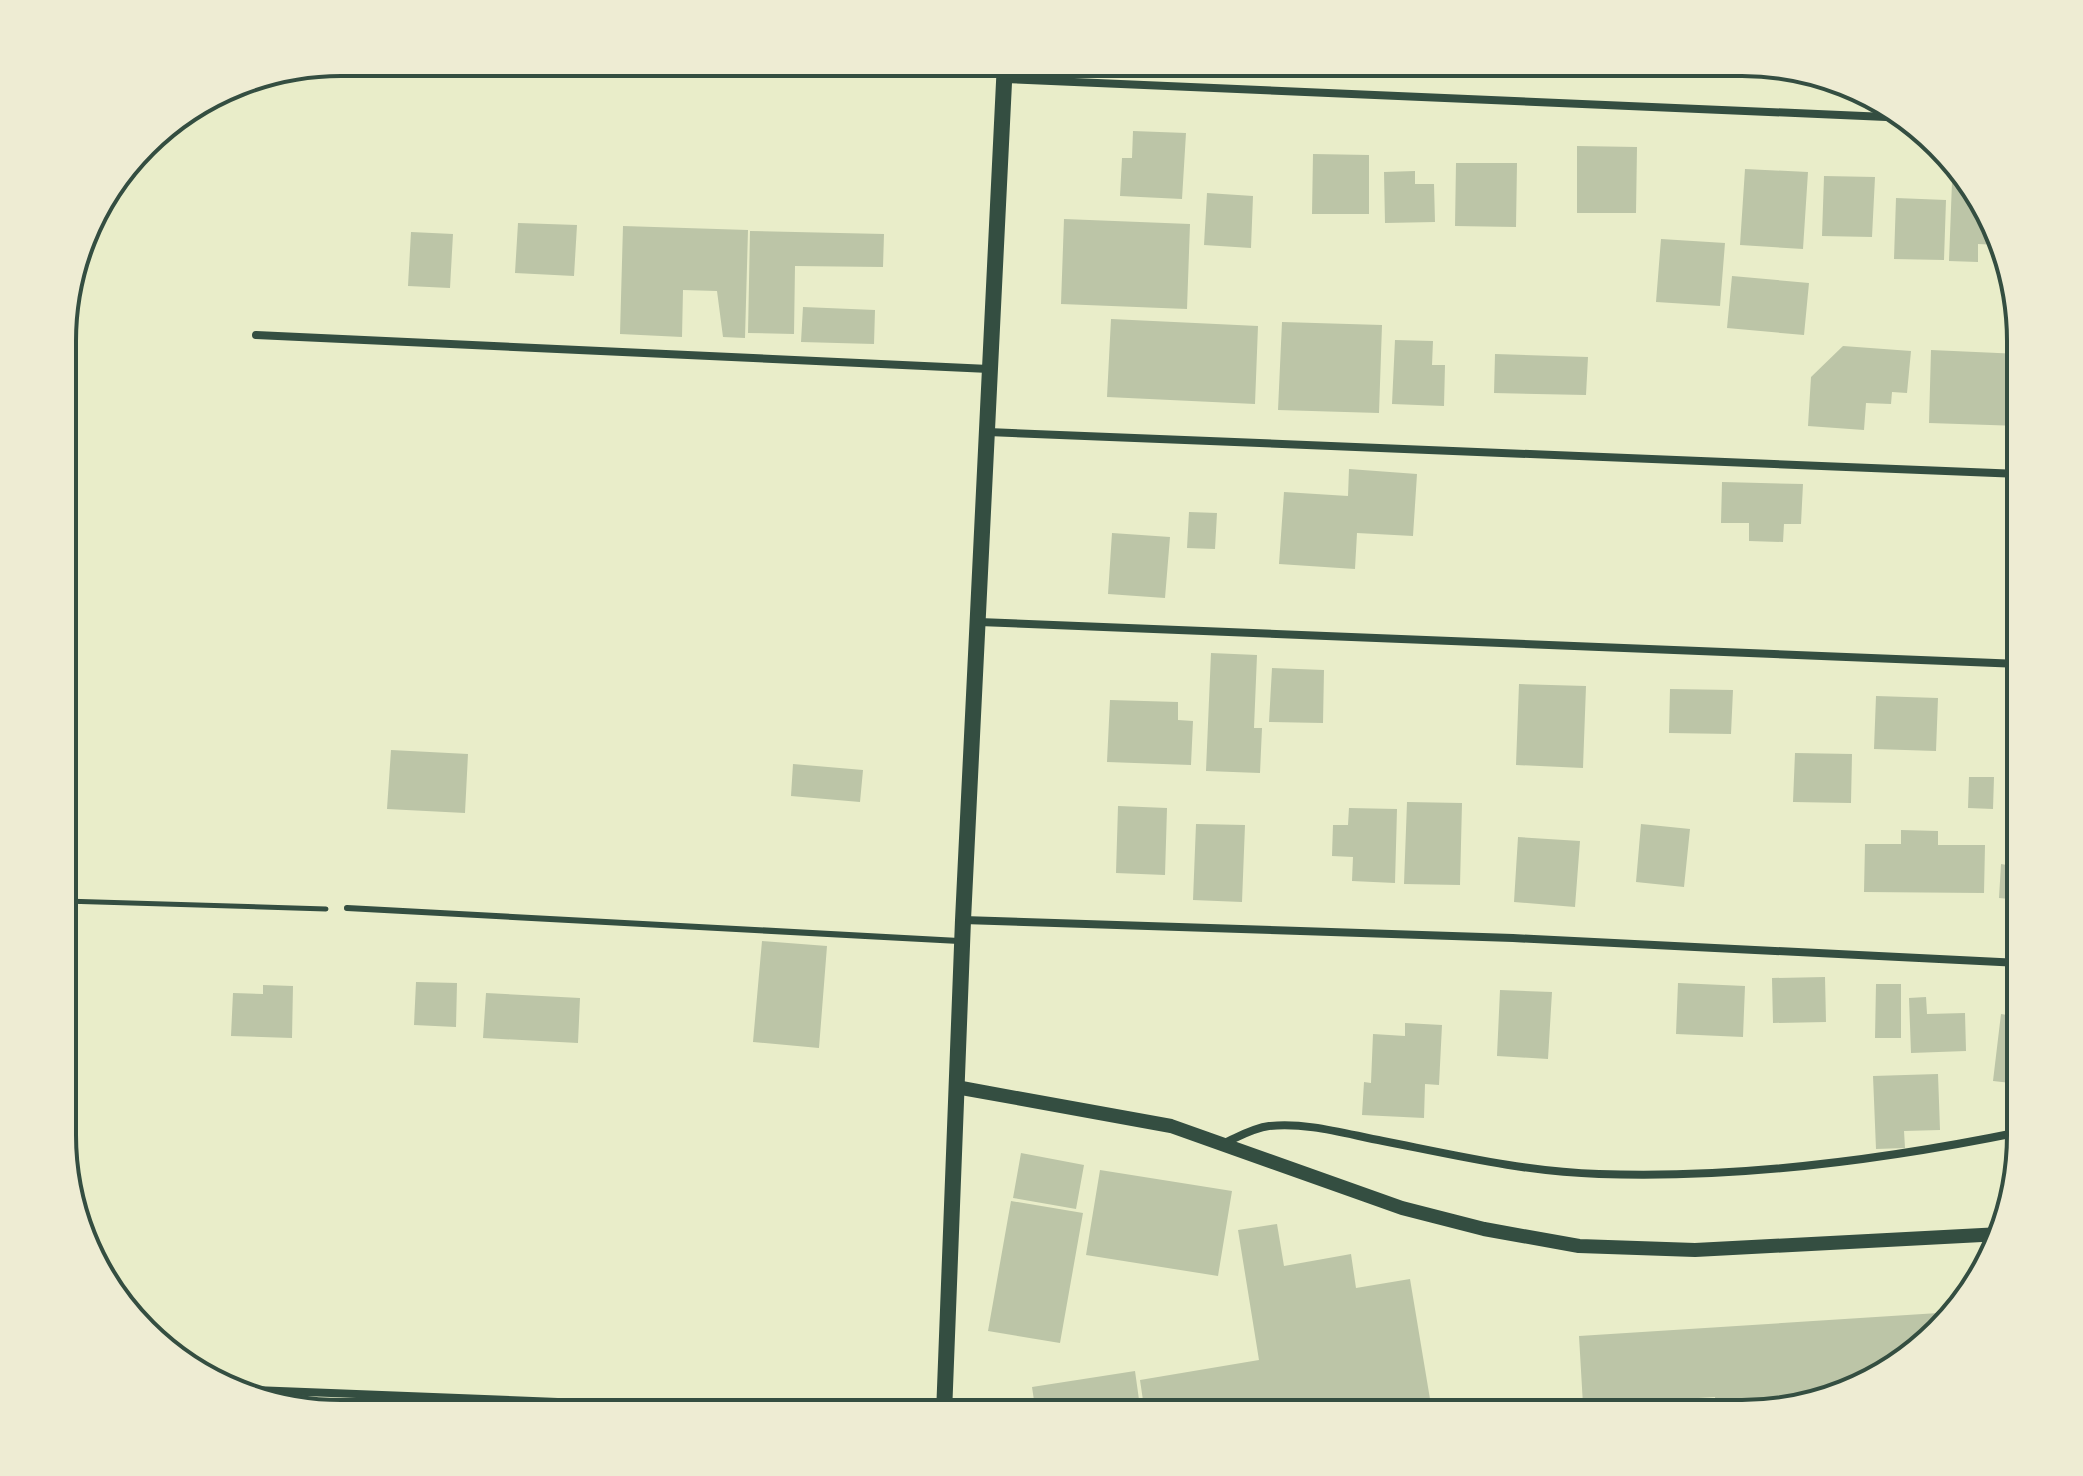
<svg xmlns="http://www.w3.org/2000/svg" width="2083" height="1476" viewBox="0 0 2083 1476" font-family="'Fira Sans',sans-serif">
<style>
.building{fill:#bcc5a7}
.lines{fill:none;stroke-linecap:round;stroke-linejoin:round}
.path{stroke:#344e41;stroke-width:5}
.service{stroke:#344e41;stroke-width:6}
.minor{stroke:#344e41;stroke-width:8}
.tertiary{stroke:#344e41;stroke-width:14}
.secondary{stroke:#344e41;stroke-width:16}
.rim{fill:none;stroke:#344e41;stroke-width:4}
</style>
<rect width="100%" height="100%" fill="#e9edc9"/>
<path class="building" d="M1133 131 1186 133 1182 199 1120 196 1122 158H1132Z
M1577 146 1637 147 1636 213H1577Z
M1313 154 1369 155V214H1312Z
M1456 163H1517L1516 227 1455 226Z
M1745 169 1808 172 1803 249 1740 245Z
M1415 171V184H1434L1435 222 1385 223 1384 172Z
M1824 176 1875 177 1872 237 1822 236Z
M1952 182 1964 183 1992 217 1999 245 1978 244V262L1949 261Z
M1207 193 1253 196 1251 248 1204 245Z
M1896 198 1946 200 1944 260 1894 259Z
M1064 219 1190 224 1187 309 1061 304Z
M518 223 577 225 574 276 515 273Z
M623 226 748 230 745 338 723 337 717 291 683 290 682 337 620 334Z
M750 231 884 234 883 267 795 266 794 334 748 333Z
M411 232 453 234 450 288 408 286Z
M1661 239 1725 243 1720 306 1656 302Z
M1732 276 1809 283 1804 335 1727 328Z
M803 307 875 310 874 344 801 342Z
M1111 319 1258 326 1255 404 1107 397Z
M1282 322 1382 325 1379 413 1278 410Z
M1395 340 1433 341 1432 365H1445L1444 406 1392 404Z
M1843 346 1911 351 1907 393 1892 392 1891 404 1866 403 1864 430 1808 426 1811 377Z
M1931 350 2020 354V426L1929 423Z
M1495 354 1588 357 1586 395 1494 393Z
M1349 469 1417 474 1413 536 1357 533 1355 569 1279 564 1284 492 1348 496Z
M1722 482 1803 484 1801 524H1784L1783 542 1749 541V523H1721Z
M1189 512 1217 513 1215 549 1187 548Z
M1112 533 1170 537 1165 598 1108 594Z
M1211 653 1257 655 1254 728H1262L1260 773 1206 771Z
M1272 668 1324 670 1323 723 1269 722Z
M1519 684 1586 686 1583 768 1516 765Z
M1670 689 1733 690 1731 734 1669 733Z
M1876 696 1938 698 1936 751 1874 749Z
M1110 700 1178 702V720L1193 721 1191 765 1107 762Z
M391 750 468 754 465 813 387 809Z
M1795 753 1852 754 1851 803 1793 802Z
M2018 760H2020V803L2014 802Z
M793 764 863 770 860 802 791 796Z
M1969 777H1994L1993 809 1968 808Z
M1407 802 1462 803 1460 885 1404 884Z
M1118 806 1167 808 1165 875 1116 873Z
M1349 808 1397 809 1395 883 1352 881 1353 857 1332 856 1333 825H1348Z
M1196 824 1245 825 1242 902 1193 900Z
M1641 824 1690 829 1684 887 1636 882Z
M1901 830 1938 831V845H1985L1984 893 1864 892 1865 844H1901Z
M2010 834 2020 835V900L1999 898 2001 864 2007 865Z
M1518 837 1580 841 1575 907 1514 902Z
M762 941 827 946 819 1048 753 1042Z
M1825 977 1826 1022 1773 1023 1772 978Z
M416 982 457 983 456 1027 414 1025Z
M1678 983 1745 986 1743 1037 1676 1034Z
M1876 984H1901V1038H1875Z
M263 985 293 986 292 1038 231 1036 233 993 263 994Z
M1500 990 1552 992 1548 1059 1497 1056Z
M486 993 580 998 578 1043 483 1038Z
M1926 997 1927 1014 1965 1013 1966 1051 1911 1053 1909 998Z
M2001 1014 2020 1017V1084L1993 1081Z
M1405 1023 1442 1025 1439 1085 1425 1084 1424 1118 1362 1115 1364 1082 1371 1083 1373 1034 1405 1036Z
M1938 1074 1940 1130 1904 1131 1905 1148 1876 1149 1873 1076Z
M1021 1153 1084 1165 1076 1209 1013 1198Z
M1100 1170 1232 1191 1218 1276 1086 1255Z
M1011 1201 1083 1213 1060 1343 988 1331Z
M1277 1224 1284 1266 1351 1254 1356 1288 1410 1279 1431 1405 1391 1414H1145L1140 1380 1259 1360 1238 1230Z
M1954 1312 1866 1385 1743 1414H1716L1715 1397 1583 1405 1579 1336Z
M1135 1371 1141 1414H1036L1032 1387Z
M1598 1405 1599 1414H1511V1412Z"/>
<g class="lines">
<path class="path" d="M64 901 326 909"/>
<path class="service" d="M347 908 959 941"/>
<path class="minor" d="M1004 79 1909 118
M256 335 989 369
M988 432 2020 474
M979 622 2020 664
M963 920 1513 938 2020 963
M1224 1143C1238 1137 1253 1128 1269 1126 1307 1122 1346 1134 1383 1141 1454 1155 1526 1172 1599 1174 1740 1179 1883 1160 2020 1132
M231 1389 859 1414"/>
<path class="tertiary" d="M956 1087 1171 1126 1402 1208 1484 1229 1579 1246 1695 1250 2001 1234"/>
<path class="secondary" d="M944 1414 963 920 1005 62"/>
</g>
<path d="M0 0H2083V1476H0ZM341 76H1742A265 265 0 0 1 2007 341V1135A265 265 0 0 1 1742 1400H341A265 265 0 0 1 76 1135V341A265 265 0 0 1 341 76Z" fill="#eeecd3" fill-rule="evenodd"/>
<path class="rim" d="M341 76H1742A265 265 0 0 1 2007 341V1135A265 265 0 0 1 1742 1400H341A265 265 0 0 1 76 1135V341A265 265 0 0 1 341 76Z"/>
</svg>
